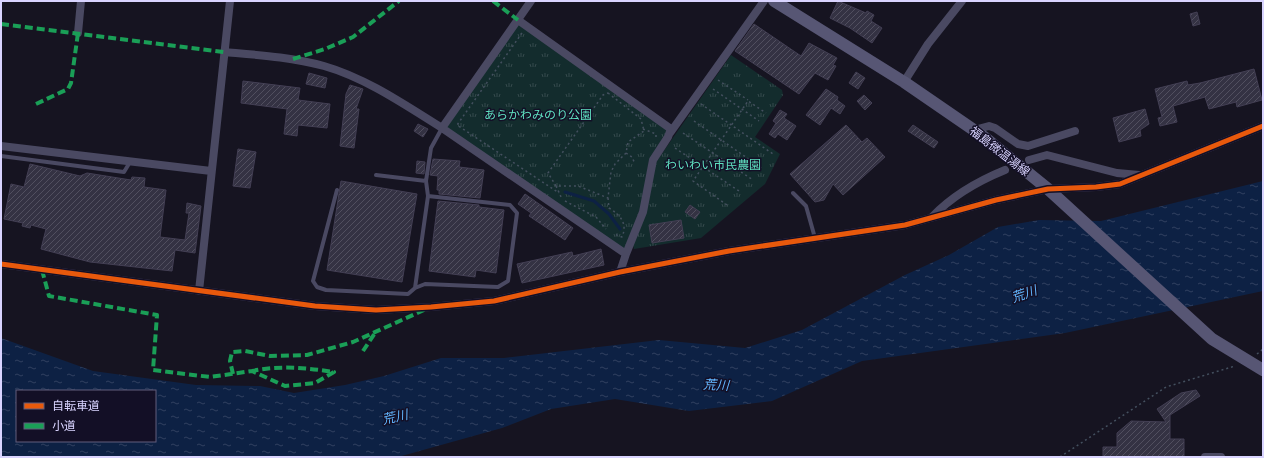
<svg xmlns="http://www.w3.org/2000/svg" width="1264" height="458" viewBox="0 0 1264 458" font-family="Poppins,'Noto Sans JP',sans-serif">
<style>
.grass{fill:url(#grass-tufts)}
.water{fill:url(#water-ripples);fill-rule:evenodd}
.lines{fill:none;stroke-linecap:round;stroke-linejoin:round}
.stream{stroke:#0d2144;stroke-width:3}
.building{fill:url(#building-hatch);stroke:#433f54}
.path{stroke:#44505f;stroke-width:1.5;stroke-dasharray:2 3;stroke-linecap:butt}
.lane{stroke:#4a4962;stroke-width:4}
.street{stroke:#4a4962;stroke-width:8}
.secondary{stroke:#575674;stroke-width:12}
.quiet{stroke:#1a9f57;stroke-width:4;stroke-dasharray:8 4;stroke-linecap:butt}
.cycleway-casing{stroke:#130f26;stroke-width:8}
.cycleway{stroke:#e8590c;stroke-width:5}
.labels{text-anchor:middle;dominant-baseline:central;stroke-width:3;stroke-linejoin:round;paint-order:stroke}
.park-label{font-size:12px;fill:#5fe0c0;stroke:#130f26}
.street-label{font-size:12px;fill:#d9d4ff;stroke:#130f26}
.water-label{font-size:13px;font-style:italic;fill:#62b6ff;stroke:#130f26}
</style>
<defs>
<pattern id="grass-tufts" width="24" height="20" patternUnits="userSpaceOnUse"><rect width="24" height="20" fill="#132c2d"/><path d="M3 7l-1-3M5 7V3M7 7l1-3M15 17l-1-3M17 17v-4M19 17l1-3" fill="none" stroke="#354a4c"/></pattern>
<pattern id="water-ripples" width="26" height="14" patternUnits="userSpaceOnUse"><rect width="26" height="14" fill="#0d2144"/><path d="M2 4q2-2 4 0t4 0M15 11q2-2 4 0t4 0" fill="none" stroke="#304060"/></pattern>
<pattern id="building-hatch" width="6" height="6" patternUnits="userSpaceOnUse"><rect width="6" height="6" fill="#343243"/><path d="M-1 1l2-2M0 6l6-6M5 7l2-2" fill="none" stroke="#514f5f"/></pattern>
</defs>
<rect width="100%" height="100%" fill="#161421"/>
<path class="grass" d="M518 24 668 130 649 161 641 209 625 250 445 127Z
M731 55 782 90 783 95 755 137 780 154 765 184 701 238 634 249 633 245 656 162Z"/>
<path class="water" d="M1263 181V291L1065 333 862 361 772 401 689 411 615 399 551 409 502 428 398 457H1V338L93 371 196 385 260 386 294 393 345 385 384 376 441 358H504L659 340 745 348 802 330 905 275 949 255 998 227 1039 220 1101 221ZM17 391H155V441H17Z"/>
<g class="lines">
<path class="stream" d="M565 192 594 201 609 214 620 229"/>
</g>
<path class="building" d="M838 1 866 13 867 11 874 15 871 21 882 28 872 43 850 28 830 18Z
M1197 12 1200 24 1193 26 1190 14Z
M754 24 801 56 809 43 837 58 833 65 836 66 828 80 815 73 799 94 735 51Z
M1254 69 1262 100 1237 107 1236 102 1209 109 1205 97 1173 106 1177 122 1160 126 1158 118 1162 117 1155 89 1187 81 1188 85 1200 83Z
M856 72 865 78 858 89 849 83Z
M309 73 327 78 325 88 306 84Z
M243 81 300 88 298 100 330 104 327 128 298 125 297 136 284 134 287 109 241 103Z
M350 85 363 89 356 109H359L354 148 340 146 346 94Z
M826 89 838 97 837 100 845 106 840 114 831 108 820 125 806 115Z
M864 95 872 103 865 110 857 101Z
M1145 109 1149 124 1140 130 1141 136 1119 142 1113 118Z
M780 110 787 114 784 118 796 126 787 140 778 134 775 138 769 134 776 123 773 121Z
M418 124 428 129 423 137 414 131Z
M846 125 862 142 867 138 885 157 843 195 833 184 824 200 815 202 790 174Z
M913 125 938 142 934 148 908 131Z
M238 149 256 152 250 188 233 186Z
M433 159 460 161 459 167 484 170 480 198 439 194V190H437L438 176 430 175Z
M417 161 425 162 424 174 416 173Z
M30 164 80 176 87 173 131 180 132 177 145 178 144 187 166 190 160 237 185 240 189 213H186L187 203 201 206 195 253 175 250 172 271 90 262 41 249 46 229 31 225 30 228 22 226 23 223 4 219 11 184 24 187Z
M341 181 417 194 402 282 327 270Z
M525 194 573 228 565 240 529 216 531 213 518 204Z
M438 201 479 205V207L504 210 496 273 476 270 475 277 429 271Z
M690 205 700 212 695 219 685 212Z
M681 220 684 238 652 243 649 225Z
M601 249 604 265 522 283 517 264 572 252 573 256Z
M1196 390 1200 396 1170 415V439H1184V457H1103V447H1117V433L1131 421 1166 422 1157 409 1181 393Z"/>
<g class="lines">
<path class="path" d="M522 33 457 125 559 193
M718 80 748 100
M713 89 759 121
M608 93 641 119 644 131 628 142 626 153 615 164 611 172 608 198 578 186H556L548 173 603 95Z
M701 104 773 154
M694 121 763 169
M643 129 656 134V139
M683 133 753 180
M675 148 739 191
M626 153 632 157 635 164
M556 186 562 199
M608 198 609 208C620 215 628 223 622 237L614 234
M565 201 596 217 606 229
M727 205 693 181 748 101 766 113
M1257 354 1263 349
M1060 457 1166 387 1235 366"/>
<path class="lane" d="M1 156 124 172 130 162
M376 175 426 181
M337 190 313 281 317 287 326 290 408 294 415 288 425 284 498 287 508 281 517 213 510 205 428 196
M793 193 806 206 815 238
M415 288 428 196 426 181 431 148 442 128"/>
<path class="street" d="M531 1 442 128 626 254 620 272
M518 20 671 129 668 137 653 160 643 212 626 254
M78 33 81 1
M224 52C258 55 291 57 324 66 366 78 405 105 442 128
M904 82 928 44 962 1
M974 130 989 126 995 128 1018 144 1028 146 1075 131
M670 133 764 1
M1 146 211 171
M1029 160 1047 155 1117 173 1139 175
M932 217C952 196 978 181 1005 170
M1 264 315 306 376 310 431 307 494 301 620 272 729 251 905 225 996 200 1048 189 1096 187 1120 184 1263 126
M199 291 230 1
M1205 457H1221"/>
<path class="secondary" d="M774 1 904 82 984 137 1048 189 1212 339 1263 370"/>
<path class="quiet" d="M493 1 518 20
M1 24 224 52
M293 59 325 49 353 37 399 1
M36 104 68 89 71 83 78 33
M42 270 49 296 157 315 153 370 210 377 252 371 285 386 315 383 334 372C306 368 280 365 252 371
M363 351 375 333
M233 374 230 361 232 352 245 351 270 356 307 355 353 342 424 310"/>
<g class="cycleway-casing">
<path id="cycleway" d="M1 264 315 306 376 310 431 307 494 301 620 272 729 251 905 225 996 200 1048 189 1096 187 1120 184 1263 126"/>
</g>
<use href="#cycleway" class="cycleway"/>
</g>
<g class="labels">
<g class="park-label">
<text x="538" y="114">あらかわみのり公園</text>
<text x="713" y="164">わいわい市民農園</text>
</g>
<g class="street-label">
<text transform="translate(1000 151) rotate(38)">福島微温湯線</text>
</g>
<g class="water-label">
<text transform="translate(1024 294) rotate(-19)">荒川</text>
<text transform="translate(716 385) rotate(3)">荒川</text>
<text transform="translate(395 417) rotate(-13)">荒川</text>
</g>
</g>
<rect width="1264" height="458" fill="none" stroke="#d9d4ff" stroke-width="4"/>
<rect x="16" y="390" width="140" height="52" fill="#130f26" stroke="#625e7d"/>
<rect x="24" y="403" width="20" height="6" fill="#e8590c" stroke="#625e7d"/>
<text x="52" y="410" font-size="12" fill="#d9d4ff">自転車道</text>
<rect x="24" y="423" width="20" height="6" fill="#1a9f57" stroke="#625e7d"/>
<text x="52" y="430" font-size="12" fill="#d9d4ff">小道</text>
</svg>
